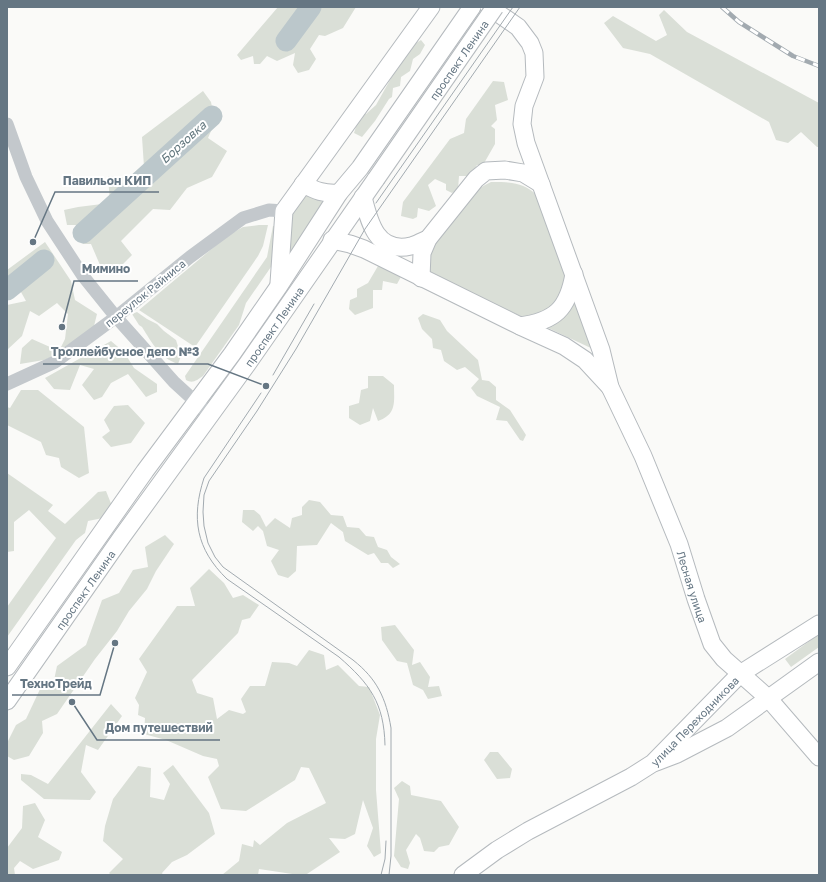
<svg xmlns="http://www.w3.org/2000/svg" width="826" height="882" viewBox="0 0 826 882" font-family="'Golos Text',sans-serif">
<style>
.green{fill:#dadfd7}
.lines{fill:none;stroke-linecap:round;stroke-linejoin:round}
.river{stroke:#bbc7cb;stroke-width:21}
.major-casing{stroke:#b5babe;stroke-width:19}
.minor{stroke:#c3c8cc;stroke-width:13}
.major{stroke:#fff;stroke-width:17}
.tram{stroke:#a2aab0;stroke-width:1}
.rail-casing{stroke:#a2aab0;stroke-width:4.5}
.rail{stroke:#fff;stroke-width:3;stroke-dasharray:9;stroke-linecap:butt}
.major-bridge-casing{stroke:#b5babe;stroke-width:19;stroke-linecap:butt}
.major-bridge{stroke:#fff;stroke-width:17}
.labels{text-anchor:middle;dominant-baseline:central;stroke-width:4;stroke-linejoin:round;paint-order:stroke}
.street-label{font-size:11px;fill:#657683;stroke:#fff}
.water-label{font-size:12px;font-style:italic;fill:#60757c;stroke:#fff}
.leader{fill:none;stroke:#657683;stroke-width:1.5}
.callout-dot{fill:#657683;stroke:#fff;stroke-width:1.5}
.callout-label{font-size:12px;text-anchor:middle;font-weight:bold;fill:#657683;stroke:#fff;stroke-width:4;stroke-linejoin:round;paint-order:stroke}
</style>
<rect width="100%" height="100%" fill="#fafaf8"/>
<path class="green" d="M278 7H356L343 28 325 36 319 35 310 49 316 59 309 70 298 73 293 65 295 53 277 61 267 56 260 64H254L253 56 241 60 237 55Z
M664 10 687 32 819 103V147H817L801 132 788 143 776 140 769 122 650 54 623 48 604 23 613 16 656 41 667 35 659 15Z
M421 40 425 45 420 54 413 59 410 71 401 77 400 86 393 88 392 97 389 99 375 121 362 137 354 133 360 114H366L376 105 408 48Z
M493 81 504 82 508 100 495 105 497 120 491 126 495 129V144L483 165H477L470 176H459L458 190 452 193 446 190V184L435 179 428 185 436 206 429 211 418 208 417 217 413 219 401 216 403 202 450 139 464 133 466 119Z
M203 91 211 102 215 122 208 138 227 151 212 177 187 188 170 210 153 209 121 241 132 255 117 270 100 265 91 244H83L76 225H67L64 210 78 207 110 203 108 176 130 178 144 167 142 137Z
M491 182C511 182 523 182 538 196L567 277 556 308 525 318 436 278 431 273 429 268 431 247 477 190 485 185Z
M306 190 312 198 323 202 293 248 285 258 289 219Z
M259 225H268L263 246 258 256 195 347 139 310 227 236 243 227Z
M273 226H275L273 264 246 303 239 325 203 376C197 380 193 384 186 380L185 376 267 257Z
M45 242 71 281 75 300 97 314 94 326 62 353 44 360 20 364 22 348 32 339 59 351 65 339 68 314 57 303 39 316 30 311 22 336 7 350V305L26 301 12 276 7 280V270Z
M378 266H388L402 275 397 284 383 281 382 290H373V308L355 315 349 309 350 300 357 297V289L368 283Z
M575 296 595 350 544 326Z
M137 312 147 319 157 324 164 331 176 340 181 356 178 364C160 358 152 343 142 327L139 325 132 314Z
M423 314 440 320 447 331 478 360 482 380 489 381 496 387V400L510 410 526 435 523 441 520 440 507 421 496 420 500 407 477 396 471 388 479 379 465 367 457 370 444 361 441 350 433 348 432 339 422 329 418 318Z
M111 341 124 352 134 368 157 384V392L146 397 128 374 111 383 102 397 94 400 82 385 94 369 80 365 70 390 54 389 45 378Z
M368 376H383L394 385C394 402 397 414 378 421L373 408 370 421 360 425 349 418V406L359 403 361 390 368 388Z
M21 390H38L84 427 89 473 79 478 61 467 59 458 46 455 41 442 7 425V407L10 408Z
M128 405 145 423 131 443 111 447 102 437 110 431 104 420 114 406Z
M7 473 53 505 48 511 65 524 98 492 106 491 112 506 103 518 88 521 85 533 76 540 7 637V607L56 538 29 510 14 522V551L7 552Z
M309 500 320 502 331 515 343 516 347 527 359 528 366 536 374 537 378 547 387 550 391 557 400 564 393 568 388 563H381L374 553 368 555 345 541 343 532 331 523 317 545 297 546 296 571 288 578 278 575 271 561 279 550 267 546 263 531 258 526 253 531 242 522 243 510H254L260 515 266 527 275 518 290 528 292 518 302 515V507Z
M165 535 174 544 156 571 147 589 129 611 117 631 95 659 57 714 42 721 43 733 29 756 14 760 7 756V743L16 725 26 719 41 687 53 685 57 666 86 645 102 600 119 593 133 570 148 567 145 547Z
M209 569 224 583 233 598 243 595 259 605 250 618 242 620 238 633 192 680 197 693 213 698 217 719 229 710 243 714 246 712 241 699 250 686H265L272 662 289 663 297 666 309 650 324 655 326 670 338 665 359 686 369 687 380 715 376 739V790L381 853 374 857 367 846 373 828 363 800 355 834 345 839 329 838 340 852 307 874 299 875 259 869 258 875H222L239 861 242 844 253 847 254 840 260 845 287 823 326 803 309 768 301 767 295 780 246 811 221 809 208 777 219 766 217 759 203 756 166 740 144 734 145 718 138 715 139 705 135 698 147 672 139 659 177 606H195L190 588Z
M395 625 414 650 412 665 420 662 430 677 428 687 439 686 442 696 428 699 423 690 413 685 407 663 397 661 382 640 381 627Z
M819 634V647L791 667 785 659Z
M111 704 122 716 98 750 86 745 81 772 96 792 90 800 44 799 21 780V774L31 775 48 784Z
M490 752H498L512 769 510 778 497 779 484 760Z
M173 765 209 813 215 834 187 855 172 862 162 873 163 875H111L109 873 123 859 103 841 105 826 113 799 138 766 151 768 150 797 164 800 170 784 163 773Z
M402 781 410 786 411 795 441 801 459 827 449 845 439 847 434 852 424 851 420 838 416 834 406 850 410 863 408 869 401 867 394 856 399 799 394 788Z
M35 803 45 820 38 837 62 852 59 860 33 869 20 861 14 868 15 875H7V848L22 828 23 806Z"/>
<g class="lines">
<path class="river" d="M286 41 311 7
M83 233 212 116
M7 290 44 260"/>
<g class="major-casing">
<g id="major">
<path id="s1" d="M489 7 518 27 530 43 534 53 535 77 524 106 522 124 526 143 601 350 610 387 643 456 679 544 696 599 712 644 724 659 768 698 819 757"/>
<path d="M303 184C316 191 324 194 339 193"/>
<path d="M363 197C369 222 377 254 411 246 416 245 422 241 428 239"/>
<path d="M332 240 350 244 364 249 520 326 564 346 585 360 610 387"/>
<path d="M421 278 422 253 428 239 476 179 486 171 505 170 523 173 541 184"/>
<path d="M279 283 284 211 431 7"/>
<path d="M520 326C555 321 568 309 574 274"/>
<path d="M7 667 145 471 232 354 279 286 339 193 360 168 472 7"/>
<path id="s2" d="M7 701 121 538 248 363 376 179"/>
<path d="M656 762 677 754 727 728 819 662"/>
<path id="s3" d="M463 875 497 850 528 831 631 777 653 763 740 674 819 624"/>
</g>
</g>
<path class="minor" d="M7 124 26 177 47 221 83 276 116 317 174 382 210 415
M7 384 55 362 116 317 190 257 243 218 269 210 284 211"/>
<use href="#major" class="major"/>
<path class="tram" d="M376 203 513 7
M273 375 314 304
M261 393 204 478C191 518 196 549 227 579L339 657C370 684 384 703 385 745
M381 875 385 859 386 841
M389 875 391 856V728C386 698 377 679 353 660L223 567 215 557 208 543 204 526 203 512 204 495 209 481 257 411 296 349 365 229 520 7"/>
<g class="rail-casing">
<path id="rail" d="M722 7 739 22 793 56 819 66"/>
</g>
<use href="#rail" class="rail"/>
<g class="major-bridge-casing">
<g id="major-bridge">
<path id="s4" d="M376 179 495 7"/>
</g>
</g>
<use href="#major-bridge" class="major-bridge"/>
</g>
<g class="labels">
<g class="street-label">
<text stroke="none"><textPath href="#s4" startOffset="145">проспект Ленина</textPath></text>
<text transform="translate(145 293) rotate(-39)">переулок Райниса</text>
<text stroke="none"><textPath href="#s2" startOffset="460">проспект Ленина</textPath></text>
<text stroke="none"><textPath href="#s1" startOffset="633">Лесная улица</textPath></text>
<text stroke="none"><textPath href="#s2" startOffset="136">проспект Ленина</textPath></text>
<text stroke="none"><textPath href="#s3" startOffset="280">улица Переходникова</textPath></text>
</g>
<g class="water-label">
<text transform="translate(183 142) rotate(-42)">Борзовка</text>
</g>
</g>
<path class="leader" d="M33 242L55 192H159M62 327L74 281H138M266 386L208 364H43M115 643L100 695H12M72 702L97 740H220"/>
<g class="callout-dot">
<circle cx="33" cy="242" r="4"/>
<circle cx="62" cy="327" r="4"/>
<circle cx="266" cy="386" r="4"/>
<circle cx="115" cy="643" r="4"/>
<circle cx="72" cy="702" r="4"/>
</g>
<g class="callout-label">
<text x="107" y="185">Павильон КИП</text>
<text x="106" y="273">Мимино</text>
<text x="125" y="356">Троллейбусное депо №3</text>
<text x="56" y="688">ТехноТрейд</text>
<text x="159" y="732">Дом путешествий</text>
</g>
<rect width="826" height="882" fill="none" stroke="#657683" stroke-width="16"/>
</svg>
